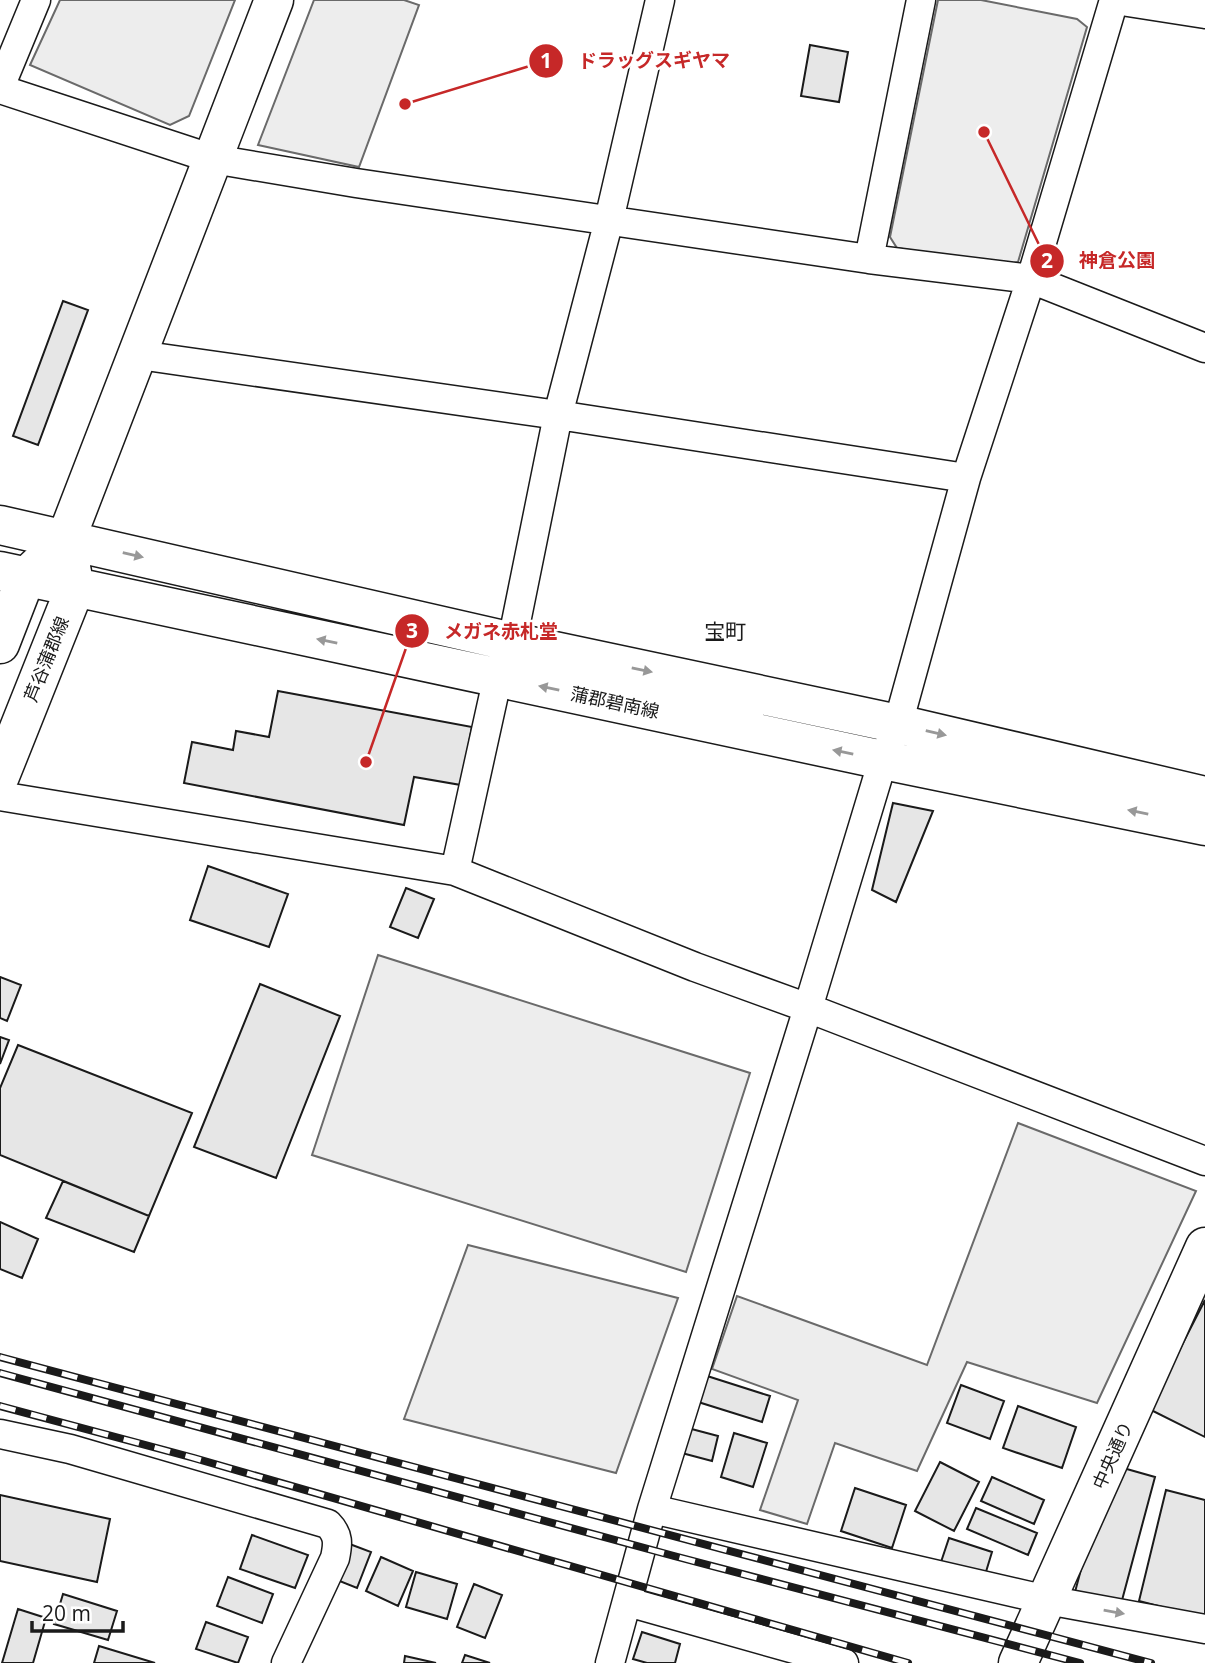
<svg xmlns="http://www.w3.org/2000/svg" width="1205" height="1663" viewBox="0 0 1205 1663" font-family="'Open Sans','Noto Sans JP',sans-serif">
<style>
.built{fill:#ededed;stroke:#6a6a6a;stroke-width:2}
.building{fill:#e6e6e6;stroke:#1a1a1a;stroke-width:2}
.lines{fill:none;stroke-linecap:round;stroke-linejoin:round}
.street-casing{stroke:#1a1a1a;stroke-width:31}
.secondary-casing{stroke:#1a1a1a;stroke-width:41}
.street{stroke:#fff;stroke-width:28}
.secondary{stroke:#fff;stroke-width:38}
.rail-casing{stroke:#1a1a1a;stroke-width:8}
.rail{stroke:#fff;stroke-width:5;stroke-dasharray:16;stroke-linecap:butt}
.oneway{fill:#989898}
.labels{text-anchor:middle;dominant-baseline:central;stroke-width:5;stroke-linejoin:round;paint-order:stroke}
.street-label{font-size:18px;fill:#1a1a1a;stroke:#fff}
.quarter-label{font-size:21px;fill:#1a1a1a;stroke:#fff}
.leader{fill:none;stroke:#c62828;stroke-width:2.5}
.callout-dot{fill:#c62828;stroke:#fff;stroke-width:2.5}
.mark-label{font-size:21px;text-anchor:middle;font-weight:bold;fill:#fff}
.callout-label{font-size:19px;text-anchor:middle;font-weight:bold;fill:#c62828;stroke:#fff;stroke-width:5;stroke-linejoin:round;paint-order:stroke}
</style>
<rect width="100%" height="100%" fill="#fff"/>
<path class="built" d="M60 0H235L189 116 170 125 30 65Z
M314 0H404L419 5 359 167 258 145Z
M938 0H981L1077 19 1087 27 1018 262 1005 265 897 248 890 237Z
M378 955 750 1073 686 1272 312 1155Z
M1018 1123 1196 1191 1097 1403 967 1362 917 1471 835 1443 807 1524 760 1510 798 1400 712 1369 737 1296 927 1365Z
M468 1245 678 1298 616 1473 404 1419Z"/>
<path class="building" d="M810 45 848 52 839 102 801 96Z
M63 301 88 310 38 445 13 436Z
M278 691 472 727 461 785 414 777 404 825 184 783 192 742 233 750 236 731 269 737Z
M893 803 933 811 896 902 872 890Z
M208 866 288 894 269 947 190 920Z
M406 888 434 899 418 938 390 927Z
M0 977 21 985 7 1021 0 1018Z
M260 984 340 1016 276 1178 194 1147Z
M0 1037 9 1040 0 1064Z
M18 1045 192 1113 149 1216 0 1155V1088Z
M63 1181 149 1216 134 1252 46 1218Z
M0 1222 38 1239 22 1278 0 1269Z
M1205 1300V1437L1149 1409Z
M704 1375 770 1396 762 1422 695 1401Z
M961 1385 1004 1401 990 1439 947 1423Z
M1018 1406 1076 1427 1062 1468 1003 1448Z
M684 1427 718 1436 712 1461 678 1452Z
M734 1433 767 1443 753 1487 721 1477Z
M940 1462 979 1482 954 1531 915 1511Z
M1109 1464 1155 1477 1121 1604 1075 1592Z
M992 1477 1044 1500 1034 1524 981 1501Z
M855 1488 906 1505 892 1548 841 1531Z
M1166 1490 1205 1500V1618L1139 1601Z
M0 1495 110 1519 97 1582 0 1561Z
M976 1508 1037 1533 1028 1555 967 1529Z
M252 1535 308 1555 295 1588 240 1569Z
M949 1538 992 1552 985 1575 941 1562Z
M347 1543 371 1552 357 1588 332 1578Z
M381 1557 413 1571 398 1606 366 1591Z
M416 1572 457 1584 447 1619 406 1607Z
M228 1577 273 1594 262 1623 217 1606Z
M474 1584 502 1595 485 1638 457 1627Z
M63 1594 117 1611 108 1640 54 1624Z
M18 1609 46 1618 33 1663H2Z
M206 1622 248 1637 238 1663 196 1649Z
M642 1632 680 1644 675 1663H647L633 1659Z
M99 1646 155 1663H94Z
M465 1655 490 1663H462Z
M405 1656 436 1663H404Z"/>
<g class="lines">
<g class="street-casing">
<path id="street" d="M1115 0 1205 14
M0 87 36 0
M0 89 213 159 356 183 869 259 1031 279 1205 348
M869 259 921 0
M139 355 558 415 966 478
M512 642 558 415 609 220 660 0
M0 796 455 871 695 967 808 1008 1205 1161
M455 871 498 676
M0 1434 70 1449 328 1524C339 1535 338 1544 335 1558L286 1663
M652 1509 1047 1600 1205 1629
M628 1602 844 1663
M610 1663 652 1509 808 1008 883 760 898 724 966 478 1031 279 1114 0"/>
</g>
<g class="secondary-casing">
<path id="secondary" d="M0 525 512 642 898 724 1205 796
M0 571 883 760 1205 826
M0 644 26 577 66 539 274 0
M0 776 75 588 70 562
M1018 1663 1205 1247"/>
</g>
<use href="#street" class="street"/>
<use href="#secondary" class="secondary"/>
<g class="rail-casing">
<path id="rail" d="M0 1357 1151 1663
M0 1373 674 1556 1080 1663
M0 1406 194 1458 908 1663"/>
</g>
<use href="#rail" class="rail"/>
</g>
<defs><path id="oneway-solid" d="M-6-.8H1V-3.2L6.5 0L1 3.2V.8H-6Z" transform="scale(1.75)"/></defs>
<g class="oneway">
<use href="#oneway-solid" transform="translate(133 555) rotate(13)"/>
<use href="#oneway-solid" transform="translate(327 641) rotate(-168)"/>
<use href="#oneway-solid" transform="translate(642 670) rotate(12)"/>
<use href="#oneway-solid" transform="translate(549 688) rotate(-168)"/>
<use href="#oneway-solid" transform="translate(936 733) rotate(13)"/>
<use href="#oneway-solid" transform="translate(843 752) rotate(-168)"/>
<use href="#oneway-solid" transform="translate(1138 812) rotate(-168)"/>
<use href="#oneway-solid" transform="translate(1114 1612) rotate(10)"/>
</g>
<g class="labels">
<g class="street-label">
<text transform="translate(46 659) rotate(-68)">芦谷蒲郡線</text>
<text transform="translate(615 702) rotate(12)">蒲郡碧南線</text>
<text transform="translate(1112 1455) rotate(-66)">中央通り</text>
</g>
<g class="quarter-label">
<text x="725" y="631">宝町</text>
</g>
</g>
<path class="leader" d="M405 104L546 61M984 132L1047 261M366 762L412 631"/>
<g class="callout-dot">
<circle cx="405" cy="104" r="7"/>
<circle cx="984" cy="132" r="7"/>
<circle cx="366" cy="762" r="7"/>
<circle cx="546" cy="61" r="18"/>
<circle cx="1047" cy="261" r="18"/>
<circle cx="412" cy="631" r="18"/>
</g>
<g class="mark-label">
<text x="546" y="68">1</text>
<text x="1047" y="268">2</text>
<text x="412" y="638">3</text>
</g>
<g class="callout-label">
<text x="654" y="67">ドラッグスギヤマ</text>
<text x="1117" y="267">神倉公園</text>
<text x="501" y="638">メガネ赤札堂</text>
</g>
<path d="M32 1621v10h91v-10" fill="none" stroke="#1a1a1a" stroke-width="3.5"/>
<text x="42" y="1621" font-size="21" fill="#1a1a1a" stroke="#ffffff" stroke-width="5" paint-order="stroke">20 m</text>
</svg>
